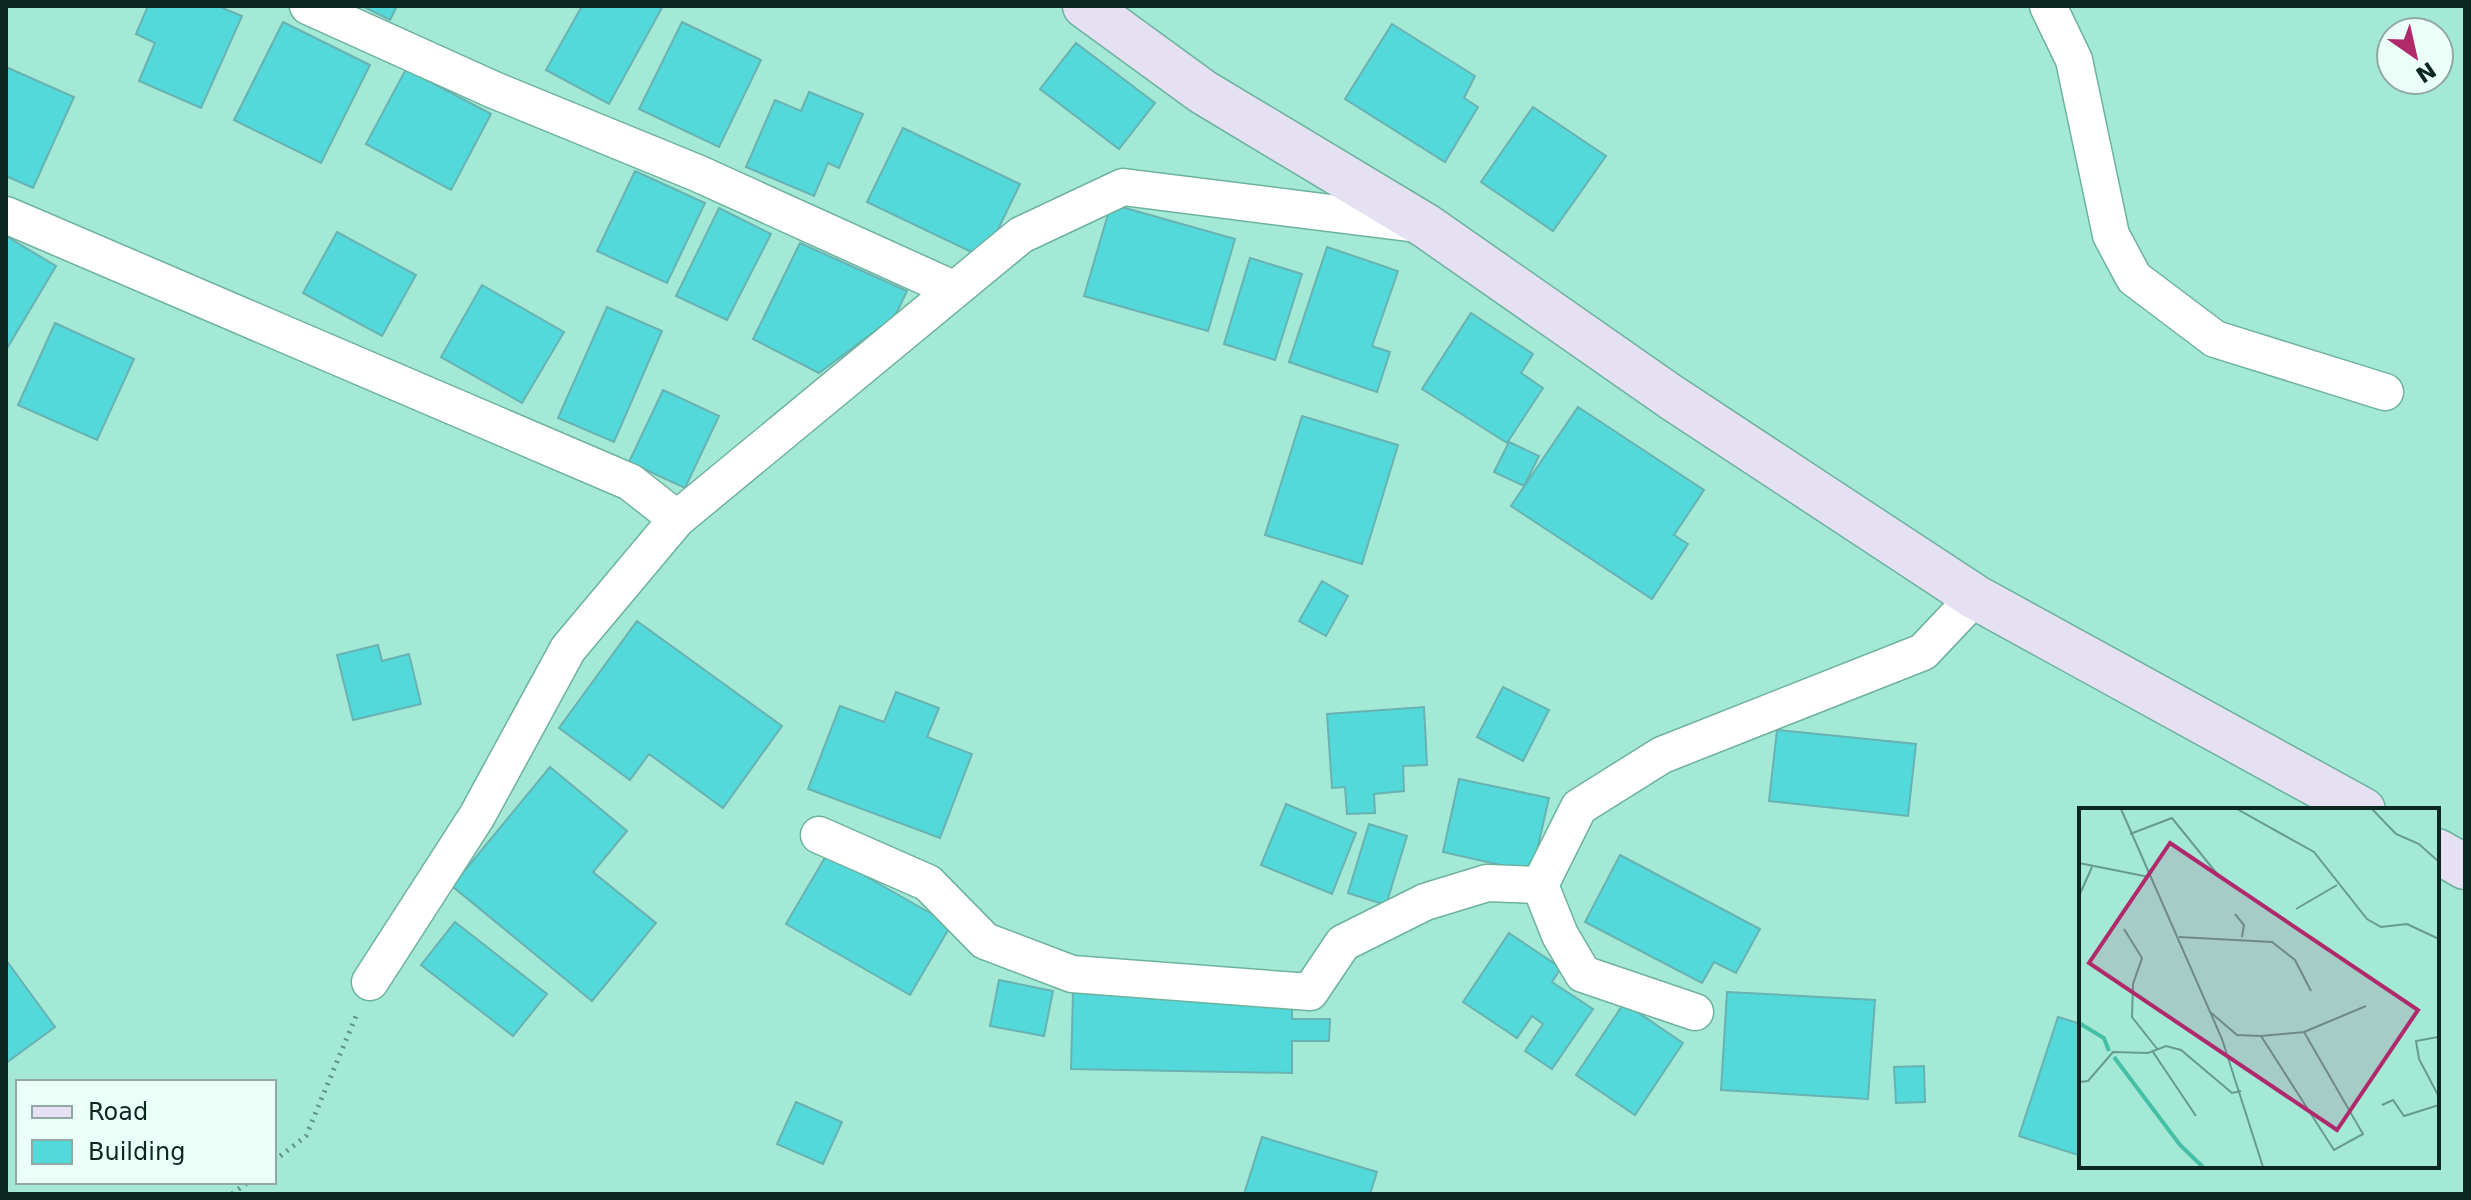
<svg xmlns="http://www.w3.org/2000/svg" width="2471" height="1200" viewBox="0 0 2471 1200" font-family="'DejaVu Sans',sans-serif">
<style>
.building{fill:#53d9da;stroke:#68b2b2;stroke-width:2}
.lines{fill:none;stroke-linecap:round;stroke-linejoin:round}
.street-casing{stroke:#6db19f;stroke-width:39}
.secondary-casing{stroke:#6db19f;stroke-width:47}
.path{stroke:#609386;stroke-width:5;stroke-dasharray:2 6;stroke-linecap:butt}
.street{stroke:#fff;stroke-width:36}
.secondary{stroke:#e5e1f3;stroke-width:44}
.inset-river{fill:none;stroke:#45c0a5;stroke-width:4}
.inset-road{fill:none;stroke:#669b8e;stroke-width:2}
.view{fill:#b0296b;fill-opacity:0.15;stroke:#b0296b;stroke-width:4}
.inset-edge{fill:none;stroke:#0a2721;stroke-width:4}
</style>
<rect width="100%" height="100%" fill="#a4e9d6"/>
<path class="building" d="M148 6H218L242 16 201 108 139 81 155 43 136 34Z
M362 6H397L390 20Z
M582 6H663L609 104 546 70Z
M283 22 370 65 321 163 234 120Z
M682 22 761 60 719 147 639 109Z
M1392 24 1475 76 1464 98 1478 107 1445 162 1345 99Z
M1076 43 1155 103 1119 149 1040 89Z
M6 67 74 97 33 188 6 176Z
M406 69 491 114 451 190 366 144Z
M809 92 863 114 839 168 828 163 814 196 746 167 775 100 801 111Z
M1533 107 1606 156 1553 231 1481 182Z
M903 128 1020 184 984 258 867 202Z
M635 171 705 203 667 283 597 251Z
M1111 204 1235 239 1208 331 1084 296Z
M719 208 771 234 727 320 676 296Z
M337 232 416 275 382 336 303 293Z
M6 236 56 266 6 350Z
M800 243 907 291 895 316 819 373 753 339Z
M1327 247 1398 271 1372 346 1390 352 1377 392 1289 362Z
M1250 258 1302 274 1275 360 1224 344Z
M482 285 564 332 522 403 441 357Z
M607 307 662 331 614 442 558 418Z
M1471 313 1533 354 1521 373 1543 388 1507 443 1422 389Z
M55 323 134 359 97 440 18 405Z
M663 390 719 416 685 488 629 462Z
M1578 407 1704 490 1674 535 1688 544 1652 599 1511 506Z
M1302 416 1398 445 1362 564 1265 535Z
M1509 442 1539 456 1524 486 1494 472Z
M1322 581 1348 596 1326 636 1299 621Z
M637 621 782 726 723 808 649 754 630 780 559 728Z
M378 645 382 661 409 654 421 704 353 720 337 655Z
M1503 687 1549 710 1523 761 1477 737Z
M896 692 939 708 927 737 972 754 940 838 808 789 840 706 884 722Z
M1424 707 1427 765 1403 766 1404 791 1374 794 1375 813 1347 814 1345 787 1332 788 1327 714Z
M1777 730 1916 744 1908 816 1769 801Z
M550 767 627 831 593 872 656 923 592 1001 452 886Z
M1459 779 1549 798 1532 872 1443 852Z
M1286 804 1356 833 1332 894 1261 865Z
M1369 824 1407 836 1386 905 1348 893Z
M827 854 951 925 910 995 786 924Z
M1620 855 1760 929 1736 973 1714 962 1702 983 1585 922Z
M455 922 547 994 513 1036 421 965Z
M1509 933 1561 968 1552 982 1593 1009 1552 1069 1525 1051 1543 1024 1532 1016 1517 1038 1463 1002Z
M6 960 55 1027 6 1063Z
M999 980 1053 991 1044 1036 990 1026Z
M1073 992 1292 996V1019H1330L1329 1041H1292V1073L1071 1069Z
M1727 992 1875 1000 1868 1099 1721 1090Z
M1624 1003 1683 1043 1635 1115 1576 1075Z
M2058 1017 2081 1024V1156L2019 1136Z
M1924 1066 1925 1102 1896 1103 1894 1067Z
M796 1102 842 1122 823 1164 777 1144Z
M1262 1137 1377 1172 1370 1194H1244Z"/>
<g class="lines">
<g class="street-casing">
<path id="street" d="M308 6 494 90 697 173 953 289
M2048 6 2074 60 2111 235 2134 278 2215 339 2385 392
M6 215 630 482 677 519 1021 235 1123 187 1417 224
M819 835 928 883 985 941 1072 974 1310 992 1343 943 1425 902 1487 883 1540 885 1579 807 1662 755 1923 652 1975 597
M1540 885 1560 935 1583 974 1695 1012
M370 982 477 816 568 649 677 519"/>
</g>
<g class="secondary-casing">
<path id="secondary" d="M1085 6 1203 92 1426 226 1671 397 1975 597 2363 810
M2437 851 2465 867"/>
</g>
<path class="path" d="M274 1161 306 1136 356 1016
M232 1194 248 1182"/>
<use href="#street" class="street"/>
<use href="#secondary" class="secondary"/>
</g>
<g transform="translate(2079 808)">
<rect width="360" height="360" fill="#a4e9d6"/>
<path class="inset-river" d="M0 215 25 230 30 243M35 249 101 337 124 359"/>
<path class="inset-road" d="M42 1 143 231 184 359M158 1 235 44 288 111 302 119 328 116 360 131M293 1 317 26 340 36 360 54M51 26 93 10 139 67M0 55 70 69M0 88 13 59M217 101 258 77M156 106 165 117 163 129M45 121 63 150 54 176 53 209 79 242M100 129 193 134 216 152 232 183M130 203 158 227 182 228 255 342 284 326 225 224 182 228M225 224 287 198M359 229 337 233 340 251 360 289M74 244 117 308M0 274 9 273 34 244 69 245 87 238 102 242 153 285 162 283M303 297 314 292 325 308 360 297"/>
<path class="view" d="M91 35 339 202 258 322 10 155Z"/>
<rect width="360" height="360" class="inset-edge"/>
</g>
<rect width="2471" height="1200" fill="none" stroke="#0a2721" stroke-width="16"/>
<rect x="16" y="1080" width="260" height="104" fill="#ebfff9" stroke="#91a9a3" stroke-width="2"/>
<rect x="32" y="1106" width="40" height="12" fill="#e5e1f3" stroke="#91a9a3" stroke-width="2"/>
<text x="88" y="1120" font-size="24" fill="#0a2721">Road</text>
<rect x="32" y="1140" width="40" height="24" fill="#53d9da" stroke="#91a9a3" stroke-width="2"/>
<text x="88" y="1160" font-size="24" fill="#0a2721">Building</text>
<g transform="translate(2415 56) rotate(146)"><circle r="38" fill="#ebfff9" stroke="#91a9a3" stroke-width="2"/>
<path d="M0-6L14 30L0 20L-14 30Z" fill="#b0296b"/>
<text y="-12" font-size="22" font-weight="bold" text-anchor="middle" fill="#0a2721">N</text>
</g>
</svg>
